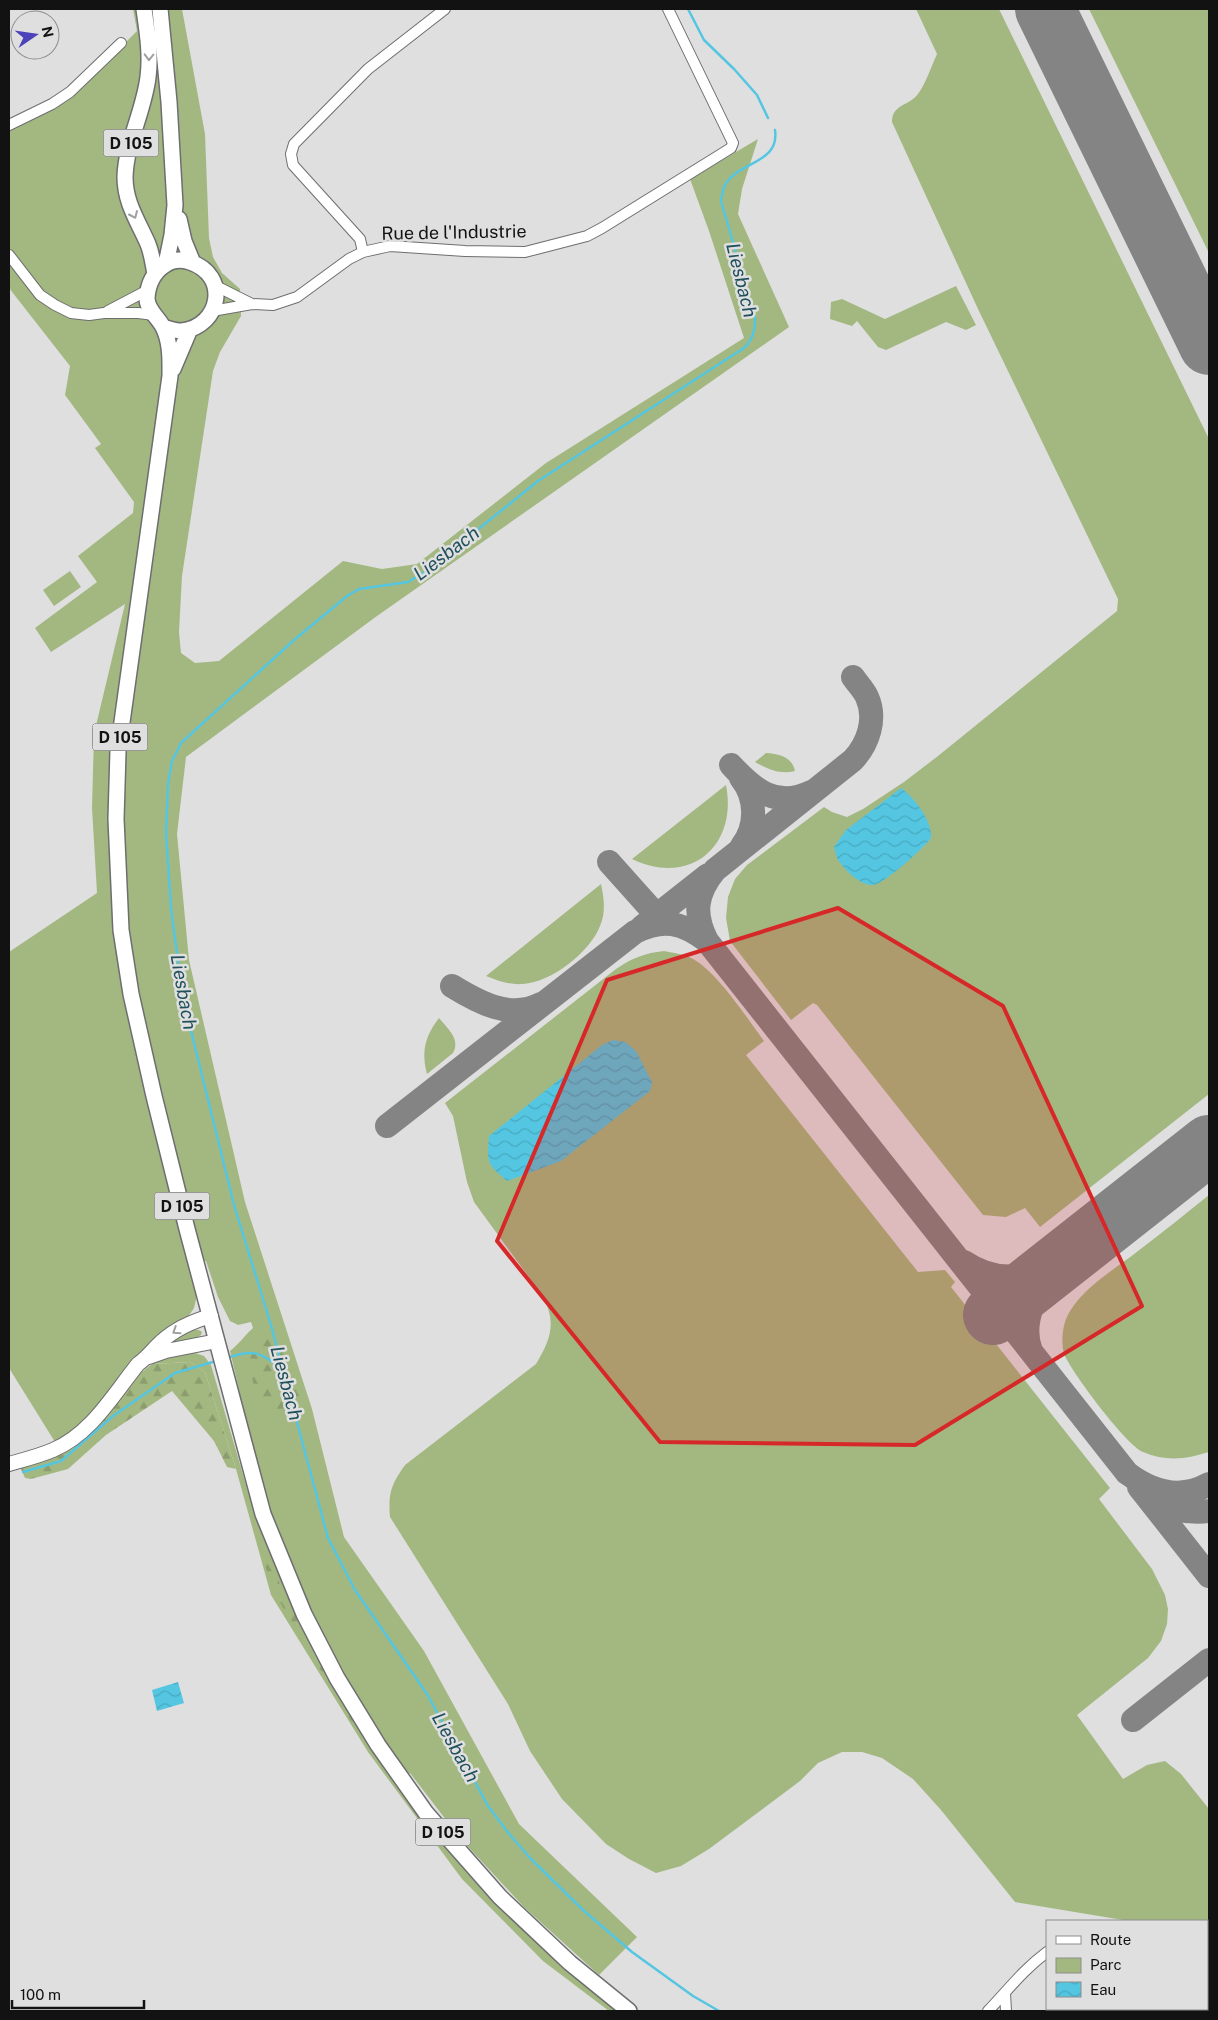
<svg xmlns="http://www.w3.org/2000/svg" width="1218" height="2020" viewBox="0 0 1218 2020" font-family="'Public Sans',sans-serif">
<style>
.green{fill:#a3b880}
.forest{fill:url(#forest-firs)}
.water{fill:url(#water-waves)}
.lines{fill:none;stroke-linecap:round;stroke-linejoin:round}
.stream{stroke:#54c6e1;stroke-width:2.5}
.taxiway{stroke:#848484;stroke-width:24}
.runway{stroke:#848484;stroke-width:60}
.street-casing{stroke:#6d6e6f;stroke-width:12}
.secondary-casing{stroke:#6d6e6f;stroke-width:16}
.primary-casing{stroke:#6d6e6f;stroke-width:18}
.street{stroke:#fff;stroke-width:10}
.secondary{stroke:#fff;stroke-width:14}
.primary{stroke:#fff;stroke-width:15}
.oneway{stroke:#a0a0a1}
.marked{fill:#d62828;fill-opacity:0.2;stroke:#d62828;stroke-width:4;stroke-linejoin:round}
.labels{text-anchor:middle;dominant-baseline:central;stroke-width:5;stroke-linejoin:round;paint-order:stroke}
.shield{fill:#dfdfe0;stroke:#505050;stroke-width:1}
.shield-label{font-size:16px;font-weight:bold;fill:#121213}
.street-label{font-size:18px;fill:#121213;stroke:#dfdfe0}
.water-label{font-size:19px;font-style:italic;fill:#1f505c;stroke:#dfdfe0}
</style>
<defs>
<pattern id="forest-firs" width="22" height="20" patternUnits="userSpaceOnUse" patternTransform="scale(1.25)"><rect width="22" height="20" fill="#a3b880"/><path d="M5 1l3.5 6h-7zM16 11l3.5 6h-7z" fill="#8b9d6e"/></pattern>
<pattern id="water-waves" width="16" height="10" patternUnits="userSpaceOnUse" patternTransform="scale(1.25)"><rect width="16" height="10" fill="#54c6e1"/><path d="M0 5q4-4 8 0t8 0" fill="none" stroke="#48a9c0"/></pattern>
</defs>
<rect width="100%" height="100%" fill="#dfdfe0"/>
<path class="green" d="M133 9H182L205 134 209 238 213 257 222 273 240 289 241 316 220 352 213 371 182 576 179 632 181 653 195 663 219 661 343 561 382 569 417 564 546 463 744 338 709 231 690 179 758 139 742 189 738 214 789 327 377 616 186 757 177 834 189 960 245 1202 312 1409 344 1537 424 1651 519 1824 637 1937 599 1975 524 1907 460 1838 410 1773 406 1775C362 1709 317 1638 287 1564 260 1496 247 1422 230 1351 239 1344 244 1336 253 1328L251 1322 238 1325 230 1321 218 1297 206 1261 190 1265 197 1295 194 1308 186 1320 133 1360 85 1422 55 1442 9 1368V952L97 893 92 808 94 734 125 604 51 652 35 628 97 582 78 556 133 513 134 502 95 448 101 444 65 395 70 366 9 288V122L67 101 137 31Z
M916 9H999L1209 439V1094L1040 1227 1025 1208 1006 1217 983 1215 817 1005 813 1003 791 1020 730 941 726 918 728 897 735 879 747 865 824 807 832 812 847 817 863 809 904 782 938 756 1117 611 1118 599 978 309 892 122C892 104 909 106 918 94 926 83 931 67 937 54Z
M1089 9H1209V253Z
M956 286 976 325 966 330 946 322 886 350 878 347 857 321 852 326 830 319 831 302 842 299 885 319Z
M70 571 81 587 54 606 43 590Z
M766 753C780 754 792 757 795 771 780 775 767 769 755 762Z
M726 785C738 846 690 887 632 859Z
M601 884C604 898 606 912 600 926 590 952 552 982 523 984 510 985 498 981 486 976Z
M664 951C674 953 684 954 693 959 717 972 747 1018 764 1041L746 1055 918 1272 945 1270 955 1282 951 1287 1110 1488 1099 1499 1152 1569 1165 1595 1168 1609 1167 1624 1161 1641 1148 1658 1077 1715 1123 1779 1147 1765 1165 1761 1181 1774 1209 1809V1935H1207V1921H1129L1015 1902 941 1810 913 1779 882 1758 862 1752H842L818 1763 800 1781 709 1849 681 1866 656 1873 629 1859 606 1844 562 1799 530 1751 508 1704 390 1517C388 1493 391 1485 405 1465L536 1364C551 1339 557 1322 542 1295L474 1202 467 1182 453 1116 445 1103 616 969C632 958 645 953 664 951Z
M439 1018C447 1028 461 1039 453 1053L427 1074C421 1052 425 1036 439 1018Z
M1209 1195V1452C1186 1459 1167 1462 1143 1452 1126 1445 1073 1374 1065 1356 1061 1347 1062 1331 1065 1322 1076 1291 1113 1271 1138 1251 1162 1233 1185 1214 1209 1195Z
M190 1330H199L202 1332 201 1335 195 1339 168 1346 167 1342Z
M192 1352 204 1356 211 1365 249 1495 288 1594 423 1817 621 2011H609L543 1961 462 1879 368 1752 271 1595 236 1469 205 1372 190 1362 152 1364 163 1357Z"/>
<path class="forest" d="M268 1335 283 1346 302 1403 303 1420 285 1426 259 1404 249 1367 253 1340Z
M190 1362 205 1372 236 1469 227 1467 214 1441 172 1391 106 1435 68 1469 31 1479 25 1478 21 1469 22 1466 63 1454 91 1431 139 1374 152 1364Z
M266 1557 271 1562 282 1589 306 1638 366 1744 363 1741 274 1592 263 1559Z"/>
<path class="water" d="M901 788C914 797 933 822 931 838 923 849 890 878 877 884 864 890 843 869 837 858 836 855 835 850 834 847L846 830Z
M613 1040 625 1042 636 1051 652 1082 650 1091 561 1161 507 1181C486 1163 487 1163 489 1136L602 1045Z
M178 1682 184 1703 157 1711 152 1690Z"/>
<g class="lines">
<path class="stream" d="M688 9 704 40 734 69 757 95 768 118
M226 1358C254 1349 258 1351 282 1369
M23 1472 61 1461 113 1416 175 1373 216 1361
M719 2011 693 1996 632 1952 583 1910 531 1859 510 1835 488 1806 427 1694 355 1590 328 1538 271 1325 234 1205 183 998 171 909 166 833 168 784 172 761 181 743 294 640 347 596 359 589 408 582 425 572 538 481 744 348C753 339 755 331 755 318L721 201C722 196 722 190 725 185 738 161 780 164 775 130"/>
<path class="taxiway" d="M853 677C857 683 864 690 867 697 877 719 868 744 853 760L715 870C696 893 693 914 707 941L1127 1473C1152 1492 1181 1500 1209 1484
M731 765C753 789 776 809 811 792
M741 778C757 798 757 826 742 846
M609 862 651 909 671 922
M642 927 708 875
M452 986C478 1002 510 1020 541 1004
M387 1126 635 932C663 918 682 922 707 941
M964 1262C1001 1287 1035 1277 1070 1254
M1031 1351C1019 1321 1039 1282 1062 1261
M1139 1487 1209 1576
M1149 1496C1166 1509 1189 1514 1209 1511
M1133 1720 1209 1660"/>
<path class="runway" d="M1045 9 1209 345
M993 1315 1209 1145"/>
<g class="street-casing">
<path id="street" d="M9 125 52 104 70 92 121 43
M363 252 360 239 293 165 291 154 294 144 368 69 445 9
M9 255 40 295 55 305 71 313 89 315 104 313H138L154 315
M216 286 252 304 273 305 297 297 349 259 363 252 390 246 465 251 525 252 587 236 602 228 731 148 733 143 668 9
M108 311 148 290
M212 311 252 304
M1005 1993 1006 2011
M988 2011C1008 1990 1023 1970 1047 1952"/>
</g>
<g class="secondary-casing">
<path id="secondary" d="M149 1357 166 1351 217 1341
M9 1464C23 1460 39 1456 53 1450 91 1434 113 1395 138 1364 148 1357 153 1349 161 1342 175 1329 193 1321 211 1316"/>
</g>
<g class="primary-casing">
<path id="primary" d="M144 9C147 31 151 54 148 77 144 111 126 142 125 177 125 203 138 221 148 244 152 254 153 264 155 274
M160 9 169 102 175 205 172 235 166 264
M179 219 184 241 193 263
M163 327C169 329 175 331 182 331 221 326 230 275 190 262 181 259 173 259 165 265 154 272 148 284 147 298 147 310 158 317 163 327 171 343 170 360 170 376L118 751 116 819 121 930 131 994 154 1096 187 1229 263 1514 304 1614 337 1678 378 1745 426 1813 500 1897 570 1963 629 2011
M173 369 190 329"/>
</g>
<use href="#street" class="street"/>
<use href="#secondary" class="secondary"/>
<use href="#primary" class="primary"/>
</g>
<defs><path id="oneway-chevron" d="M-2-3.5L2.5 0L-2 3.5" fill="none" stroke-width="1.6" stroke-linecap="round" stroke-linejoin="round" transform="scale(1.25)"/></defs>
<g class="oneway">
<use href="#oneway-chevron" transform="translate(149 57) rotate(91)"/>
<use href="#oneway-chevron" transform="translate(134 215) rotate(66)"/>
<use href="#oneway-chevron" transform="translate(176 1331) rotate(147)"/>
</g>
<path class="marked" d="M838 908 1003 1006 1142 1306 915 1445 660 1442 497 1241 607 980Z"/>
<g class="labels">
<g class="shield">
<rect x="103.5" y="129.5" width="55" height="27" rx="4"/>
<rect x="92.5" y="723.5" width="55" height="27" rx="4"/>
<rect x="154.5" y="1192.5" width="55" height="27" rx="4"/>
<rect x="415.5" y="1818.5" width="55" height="27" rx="4"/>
</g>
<g class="shield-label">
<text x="131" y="143">D 105</text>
<text x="120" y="737">D 105</text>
<text x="182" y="1206">D 105</text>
<text x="443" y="1832">D 105</text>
</g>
<g class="street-label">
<text transform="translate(454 232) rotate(-1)">Rue de l'Industrie</text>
</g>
<g class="water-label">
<text transform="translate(742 280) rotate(76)">Liesbach</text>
<text transform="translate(446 553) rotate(-37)">Liesbach</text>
<text transform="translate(184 992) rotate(80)">Liesbach</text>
<text transform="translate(287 1383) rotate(75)">Liesbach</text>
<text transform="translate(456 1747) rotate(61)">Liesbach</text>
</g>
</g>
<rect width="1218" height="2020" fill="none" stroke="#121213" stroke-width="20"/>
<rect x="1046" y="1920" width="162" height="90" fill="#dfdfe0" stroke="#8d8d8e"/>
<rect x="1056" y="1936" width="25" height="8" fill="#ffffff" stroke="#8d8d8e"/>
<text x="1090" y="1945" font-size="15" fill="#121213">Route</text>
<rect x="1056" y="1958" width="25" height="15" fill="#a3b880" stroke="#8d8d8e"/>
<text x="1090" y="1970" font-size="15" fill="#121213">Parc</text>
<rect x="1056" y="1982" width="25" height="15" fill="url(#water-waves)" stroke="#8d8d8e"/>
<text x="1090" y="1995" font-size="15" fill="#121213">Eau</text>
<g transform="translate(35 35) rotate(77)"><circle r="24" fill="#dfdfe0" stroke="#8d8d8e"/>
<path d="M0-4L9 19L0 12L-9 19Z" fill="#4c43ba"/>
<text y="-8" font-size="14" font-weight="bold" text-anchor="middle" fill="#121213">N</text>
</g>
<path d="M12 2000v8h132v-8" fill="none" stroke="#121213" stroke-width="2.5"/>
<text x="20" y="2000" font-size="15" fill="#121213" stroke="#dfdfe0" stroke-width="4" paint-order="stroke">100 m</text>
</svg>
